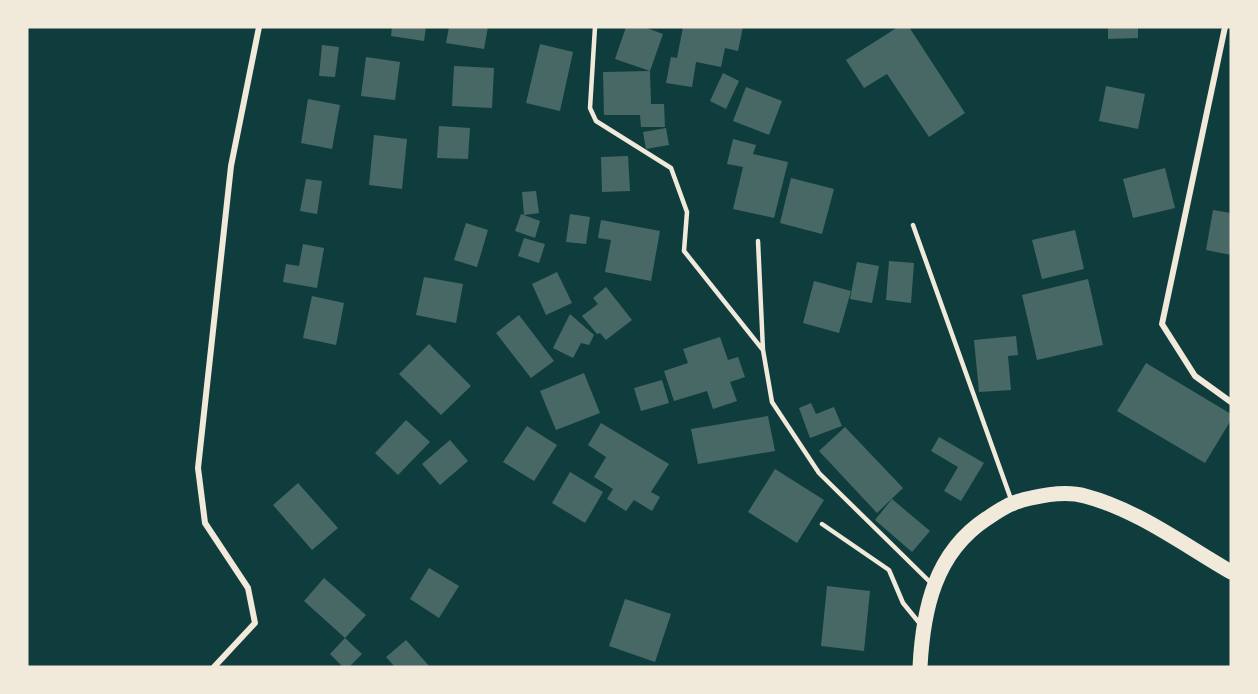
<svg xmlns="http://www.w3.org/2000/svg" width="1258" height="694" viewBox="0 0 1258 694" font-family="Literata,serif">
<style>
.building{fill:#486865}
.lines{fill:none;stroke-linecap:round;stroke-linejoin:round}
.service{stroke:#f1e9da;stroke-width:4.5}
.minor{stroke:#f1e9da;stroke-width:6}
.primary{stroke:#f1e9da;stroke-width:15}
</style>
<rect width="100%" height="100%" fill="#0f3d3e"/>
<path class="building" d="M392 27H426L424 41 391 36Z
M449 27H488L484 49 446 43Z
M626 27H644L663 34 650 71 651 104H664L665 127H641L640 115H604L603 72 650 71 615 59Z
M683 27H743L738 51 725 48 721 67 696 62 692 87 666 83 671 57 677 58Z
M898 27H909L965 113 929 137 887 74 864 88 846 60Z
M1108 27H1138V38L1108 39Z
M540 44 573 52 560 111 526 103Z
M322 45 339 47 335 77 319 76Z
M366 57 400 62 395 100 361 96Z
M454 66 494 68 492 108 452 106Z
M723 73 739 81 726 109 710 101Z
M1106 86 1145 94 1138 129 1099 121Z
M746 87 782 101 769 135 733 121Z
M308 99 340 105 332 149 301 143Z
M439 126 470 128 468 159 437 158Z
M666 128 669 145 646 149 643 132Z
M374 135 407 139 402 189 369 185Z
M733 139 756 145 753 154 788 162 774 218 733 209 743 167 727 164Z
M628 156 630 191 602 192 601 157Z
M1165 168 1175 208 1133 218 1123 179Z
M791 178 834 189 822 234 780 223Z
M306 179 322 181 317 214 300 211Z
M536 191 539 213 524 215 522 192Z
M1213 210 1231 213V255L1206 250Z
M521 214 540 221 535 238 515 231Z
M570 214 590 217 586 244 566 242Z
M601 220 660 231 651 281 605 272 611 240 598 238Z
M466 223 488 230 477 267 454 260Z
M1075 230 1084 269 1042 279 1032 240Z
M524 238 545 244 539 263 518 256Z
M303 244 324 248 317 288 283 282 286 264 299 266Z
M889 261 914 263 911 303 886 300Z
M857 262 879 266 872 303 850 299Z
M557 272 572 303 546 315 532 284Z
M424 277 463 284 456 323 416 315Z
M1088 279 1103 345 1037 360 1022 295Z
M814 281 851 291 839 333 803 323Z
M606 287 632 320 606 340 600 333 597 334 582 316 598 304 593 298Z
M312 296 344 303 336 345 303 338Z
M570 314 594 335 589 345 581 343 573 358 553 348Z
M519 315 554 361 531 378 496 333Z
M1016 336 1018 355 1008 356 1011 390 979 392 974 340Z
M720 337 728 360 738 357 745 377 730 382 737 401 713 409 707 391 674 401 664 371 688 363 683 349Z
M429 344 471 386 441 415 399 374Z
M1146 363 1231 414V420L1205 463 1117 411Z
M584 373 600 413 556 430 540 391Z
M662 380 669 403 641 411 634 388Z
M811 403 816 414 834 407 842 426 810 438 799 408Z
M768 416 775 451 698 464 691 429Z
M406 420 430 442 398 475 375 453Z
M601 423 669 464 651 492 660 497 652 511 634 500 626 511 607 499 613 489 594 477 606 457 588 445Z
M527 426 557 445 534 481 503 462Z
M845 427 903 488 877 513 819 451Z
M939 437 984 463 961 501 944 491 958 467 931 451Z
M450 440 468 461 440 485 422 464Z
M775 469 824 500 797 543 748 512Z
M570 472 603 492 585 523 552 503Z
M298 483 338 528 312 550 273 505Z
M892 499 930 531 912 552 875 520Z
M429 568 459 586 439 618 410 599Z
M324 578 366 615 345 638 304 601Z
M827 586 870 591 864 651 821 646Z
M625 599 671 614 655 662 609 646Z
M345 638 362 654 349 667H343L330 654Z
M406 640 430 667H395L386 657Z"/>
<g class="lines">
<path class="service" d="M595 27 590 108 596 121 671 168 687 212 684 251 763 350
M913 225 1012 502
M758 241 763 350 772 402 819 473 932 584
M822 524 889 570 903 603 921 625"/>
<path class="minor" d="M1225 27 1162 324 1195 376 1231 402
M214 667 255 623 248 588 205 523 198 468 231 166 259 27"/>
<path class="primary" d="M920 667C923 609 935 553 986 519 1003 508 1011 502 1031 498 1048 494 1068 491 1085 496 1138 510 1184 545 1231 572"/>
</g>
<rect width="1258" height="694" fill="none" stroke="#f1e9da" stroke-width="57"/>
</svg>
